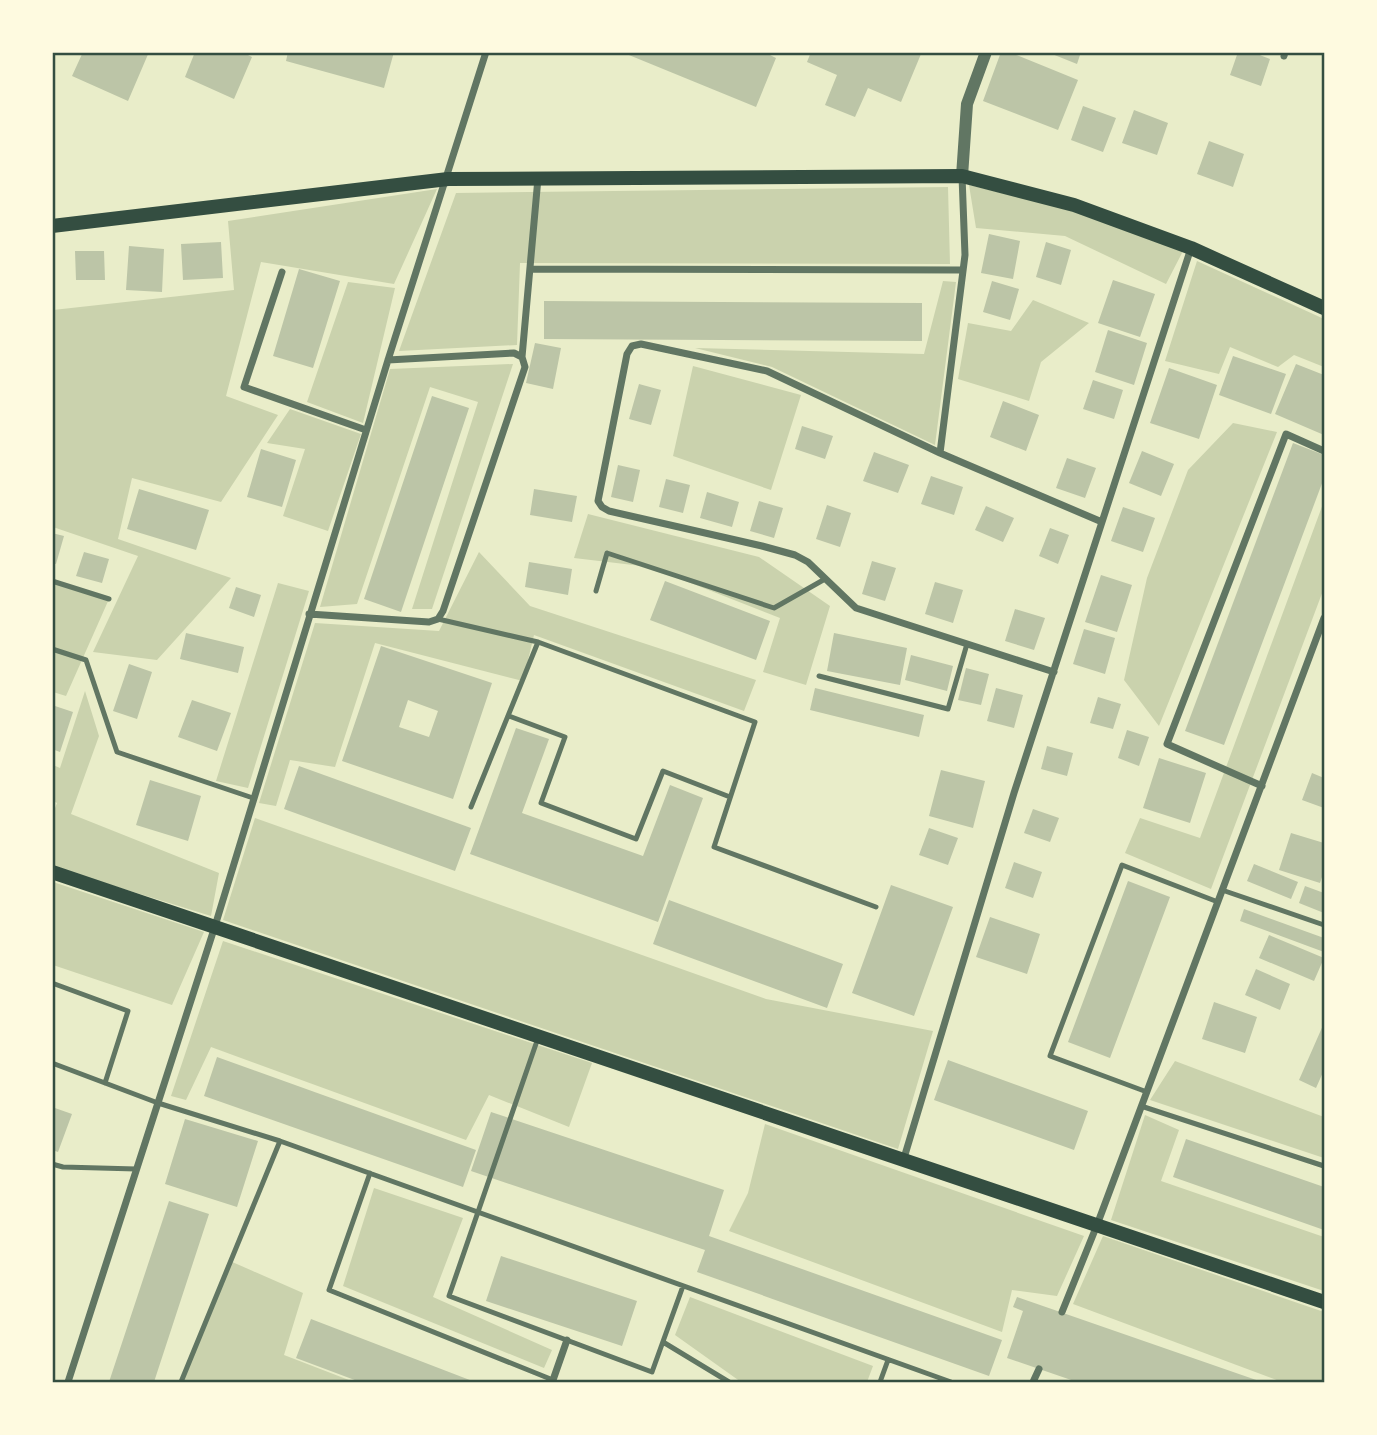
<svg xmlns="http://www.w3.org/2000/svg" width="1377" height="1435" viewBox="0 0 1377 1435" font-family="'Golos Text',sans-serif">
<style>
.green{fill:#cad2ad}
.building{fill:#bcc5a7;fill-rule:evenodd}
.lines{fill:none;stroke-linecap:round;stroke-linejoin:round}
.service{stroke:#617663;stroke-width:5}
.minor{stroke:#617663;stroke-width:7}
.tertiary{stroke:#617663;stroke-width:12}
.secondary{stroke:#344e41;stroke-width:14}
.neatline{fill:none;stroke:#344e41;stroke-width:2.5}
</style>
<rect width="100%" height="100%" fill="#e9edc9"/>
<path class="green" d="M969 185 1075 211 1183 251 1166 284 1065 236 976 228Z
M948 187 950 264 520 263 517 345 399 351 456 193Z
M437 189 394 284 261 262 226 396 278 415 221 502 132 478 118 539 231 578 157 660 93 652 138 556 53 527V310L234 290 228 221Z
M1197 261 1324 319V367L1294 355 1278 367 1230 347 1219 374 1165 361Z
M943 281 956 282 935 445 772 367 695 348 924 354Z
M348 282 395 288 363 423 307 402Z
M1033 300 1089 323 1041 362 1029 401 958 379 968 323 1011 331Z
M513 364 432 609H412L478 402 430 387 357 604 320 607 390 369Z
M693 366 801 395 771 490 673 456Z
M290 409 361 434 328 531 283 516 305 449 267 443Z
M1233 423 1277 432 1159 726 1124 680 1147 578 1188 470Z
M1324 501V588L1211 889 1125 853 1140 818 1200 838Z
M588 514 759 557 830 606 806 685 763 672 780 618 650 567 574 558Z
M479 552 530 606 756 680 744 711 534 635 523 681 375 643 335 767 290 760 276 806 259 803 315 623 439 631Z
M52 581 109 599 66 696 53 692Z
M278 583 309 591 248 788 216 781Z
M85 691 99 736 71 814 219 873 211 916 53 867 52 816 57 803 53 801V765L60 768Z
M255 818 766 999 933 1031 898 1149 223 920Z
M53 882 204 932 172 1005 53 965Z
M223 941 592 1063 569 1127 489 1095 466 1140 211 1047 186 1100 171 1096Z
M1175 1061 1324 1117V1158L1150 1100Z
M1145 1115 1179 1130 1161 1181 1324 1237V1291L1111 1220Z
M765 1124 1084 1236 1057 1296 1012 1290 1002 1332 729 1231 748 1193Z
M374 1188 463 1218 433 1297 552 1350 544 1368 343 1286Z
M1103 1236 1324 1312V1382H1282L1073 1304Z
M230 1261 303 1293 284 1355 354 1382H181Z
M690 1297 873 1366 867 1382H741L675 1335Z"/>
<path class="building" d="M83 52H149L128 101 72 76Z
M195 52H242L252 57 234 99 185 77Z
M288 52H394L384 88 286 61Z
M764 52 776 58 756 107 624 53Z
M811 52H917L921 54 901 102 868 88 855 117 825 105 837 75 807 62Z
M1001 52H1009L1078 80 1058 130 983 101Z
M1047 52H1081L1077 64Z
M1238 52H1252L1270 59 1261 86 1230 75Z
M1083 106 1116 118 1103 152 1071 140Z
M1134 110 1168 123 1157 155 1122 143Z
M1209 141 1244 154 1233 187 1197 174Z
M989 234 1020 241 1013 279 981 273Z
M221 242 223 278 183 280 181 244Z
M1046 242 1071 250 1061 285 1036 277Z
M129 246 164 249 162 292 126 290Z
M75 251H104L105 280H76Z
M299 269 340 281 313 368 273 356Z
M1113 280 1155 294 1140 337 1098 323Z
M992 281 1019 289 1010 320 983 312Z
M544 301 922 303V341L544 339Z
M1108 330 1147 343 1134 385 1095 372Z
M535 343 561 348 553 389 526 383Z
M1233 356 1286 374 1271 414 1219 395Z
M1296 364 1324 375V435L1275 414Z
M1169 368 1217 385 1199 439 1150 423Z
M1093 380 1123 390 1114 419 1083 409Z
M639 384 661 390 651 425 629 419Z
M432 396 469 408 401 612 364 599Z
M1003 401 1039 415 1026 451 990 437Z
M802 426 833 436 825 459 795 449Z
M1293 443 1324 455V478L1224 745 1185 731Z
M261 449 296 460 282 507 247 497Z
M1142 451 1174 464 1161 496 1129 483Z
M874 452 909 465 898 493 863 481Z
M1067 458 1096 468 1085 498 1056 488Z
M618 465 640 470 633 502 611 497Z
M931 476 963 487 954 515 921 504Z
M666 479 690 485 683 513 659 507Z
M139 489 209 510 196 550 127 529Z
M534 489 577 496 572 522 530 515Z
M707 492 739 502 732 527 700 518Z
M759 501 783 508 774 538 750 531Z
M827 505 851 513 840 547 816 539Z
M986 506 1014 518 1003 542 975 530Z
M1123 507 1155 518 1143 552 1111 541Z
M1050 528 1069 535 1058 564 1039 556Z
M52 533 64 536 56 564 52 563Z
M84 552 109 559 102 583 76 576Z
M872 561 896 568 885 601 862 594Z
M529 562 572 569 568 595 525 587Z
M1101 575 1132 585 1117 632 1085 622Z
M665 581 770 621 756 660 650 620Z
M935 582 963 590 953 623 925 614Z
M236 587 261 595 254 617 229 608Z
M1015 609 1045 618 1034 650 1005 641Z
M1084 629 1115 638 1105 674 1073 664Z
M186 633 244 647 238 673 180 659Z
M834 633 907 648 900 685 827 671Z
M381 646 492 683 453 799 342 761ZM408 700 438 711 429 737 399 727Z
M911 655 953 666 947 691 905 680Z
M129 664 152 672 137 719 113 711Z
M966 668 989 674 981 705 958 700Z
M815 688 924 715 919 737 810 710Z
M996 688 1023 695 1014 728 987 721Z
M1098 697 1121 704 1113 729 1090 723Z
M192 700 231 713 217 751 178 737Z
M52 705 73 712 60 752 52 749Z
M516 728 549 739 522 813 643 856 670 785 703 798 658 922 470 854Z
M1127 730 1149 737 1139 766 1118 758Z
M1047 746 1073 753 1067 776 1041 769Z
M1159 758 1206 773 1190 823 1143 808Z
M299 766 471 828 455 871 284 809Z
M941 770 985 781 973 828 929 816Z
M1312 773 1324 778V808L1302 800Z
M150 780 201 796 188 841 136 825Z
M1033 809 1059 818 1050 842 1024 833Z
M929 828 958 838 948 865 919 855Z
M1291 833 1324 843V871L1320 883 1279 870Z
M1014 862 1042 872 1033 898 1005 888Z
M1254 864 1298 882 1291 899 1247 881Z
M1128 881 1170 897 1110 1058 1068 1042Z
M891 885 953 907 914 1016 852 993Z
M1305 886 1324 893V913L1299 903Z
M669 900 843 964 827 1008 653 944Z
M1244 909 1324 938V952L1240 921Z
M990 917 1040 934 1027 974 976 957Z
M1269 935 1324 958 1314 981 1259 958Z
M1256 969 1290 984 1280 1010 1245 995Z
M1214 1002 1257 1017 1245 1053 1202 1039Z
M1324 1023V1070L1316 1088 1299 1080Z
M217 1057 476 1150 463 1187 204 1096Z
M948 1060 1088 1111 1074 1150 934 1100Z
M52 1107 72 1114 58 1152 52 1150Z
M491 1112 724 1190 709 1236 1002 1340 989 1376 697 1272 705 1250 471 1171Z
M185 1119 258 1141 237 1207 165 1184Z
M1186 1139 1324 1187V1230L1173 1177Z
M169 1201 209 1214 154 1382H109Z
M501 1256 637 1301 622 1346 486 1301Z
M1017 1297 1262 1382H1077L1007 1358 1023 1311 1013 1307Z
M311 1319 475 1382H360L296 1358Z"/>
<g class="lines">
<path class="service" d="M52 581 109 599
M596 591 607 553 774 608 825 579
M438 619 538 642
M52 649 86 660 117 752 253 798
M819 676 948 709 967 644
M509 716 565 737 541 803 636 839 663 771 730 797
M471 807 538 642 755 722 714 847 876 907
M1222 890 1324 925
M52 983 128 1011 105 1083
M538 1038 449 1296 652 1372 683 1286
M52 1063 158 1103 280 1141 951 1382
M1147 1092 1050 1056 1122 865 1218 902
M1141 1106 1324 1166
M52 1164 63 1167 136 1169
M370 1173 329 1290 553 1380 552 1382
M663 1342 729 1382
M181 1382 280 1141
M880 1382 888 1360"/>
<path class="minor" d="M1284 56 1285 52
M530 269 963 270
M282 272 244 387 366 430
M522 357 538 178
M940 453 965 255 962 176
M309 614 429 622 438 619 443 611 525 367 522 357 514 353 388 360
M1054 672 856 608 808 562 795 555 762 546 609 511 602 507 598 501 627 354 632 346 641 344 767 371 940 453 1102 522
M1262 786 1167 744 1286 434 1324 451
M904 1158 1014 793 1191 248
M1062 1312 1097 1225 1324 618
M553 1380 567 1340
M68 1382 215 926 388 360 486 52
M1033 1382 1039 1369"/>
<path class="tertiary" d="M962 176 967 104 986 52"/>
<path class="secondary" d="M52 226 448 179 962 176 1074 205 1191 248 1324 308
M52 872 1324 1302"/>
</g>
<rect width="1377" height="1435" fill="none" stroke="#fefae0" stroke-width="108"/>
<rect x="54" y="54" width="1269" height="1327" class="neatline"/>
</svg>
